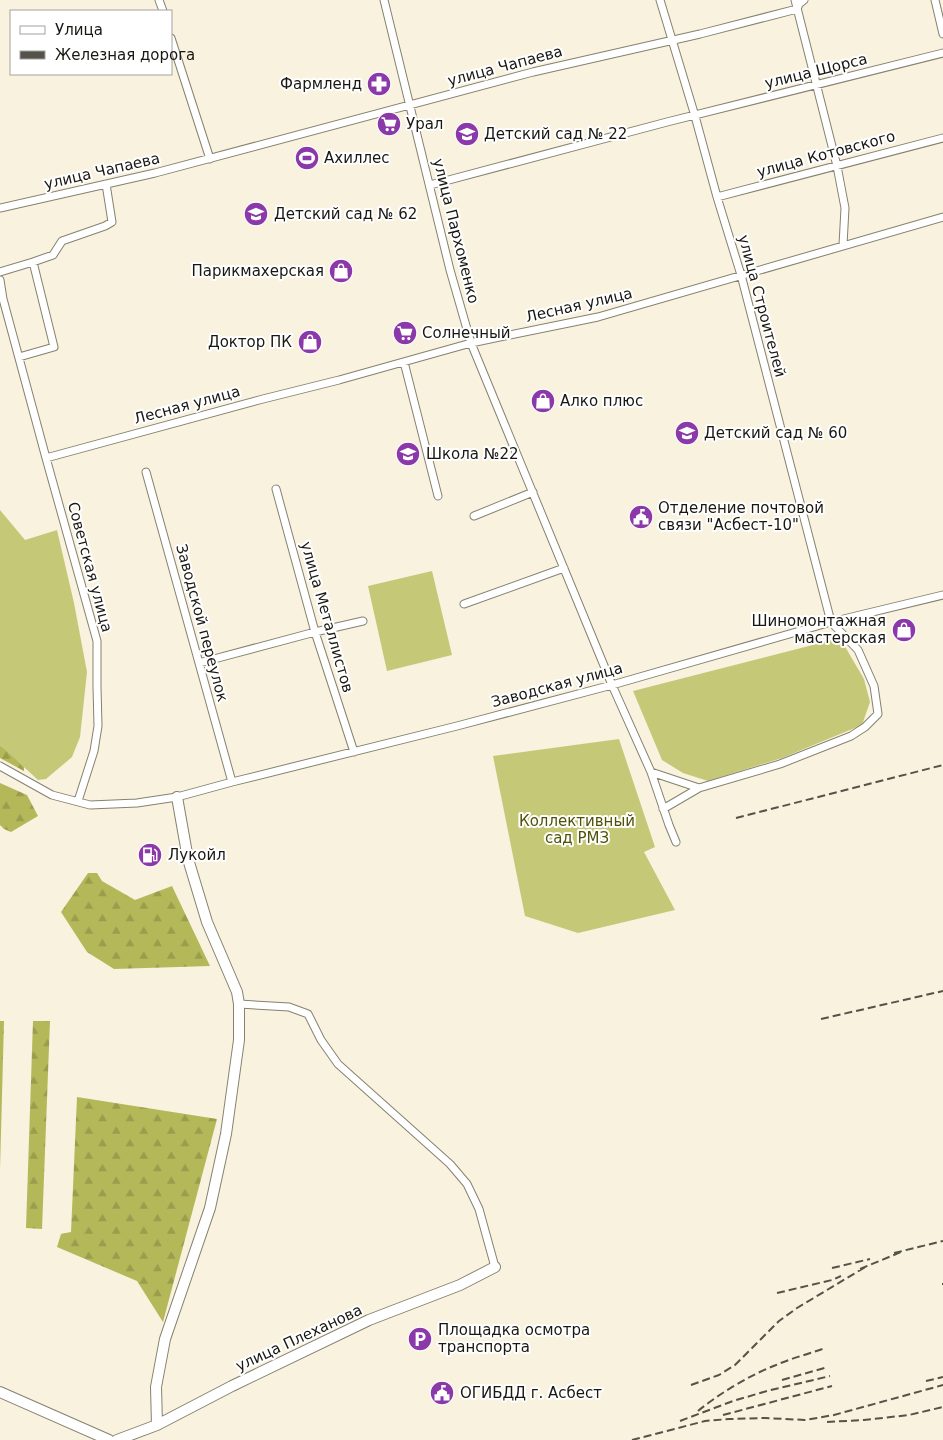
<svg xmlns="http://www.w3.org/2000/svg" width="943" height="1440" viewBox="0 0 943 1440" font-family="'DejaVu Sans',sans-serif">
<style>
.forest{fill:url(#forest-firs)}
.garden{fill:#c5c977}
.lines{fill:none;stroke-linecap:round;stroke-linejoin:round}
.street-casing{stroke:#868170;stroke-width:9}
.secondary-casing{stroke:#868170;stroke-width:12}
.street{stroke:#fff;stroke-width:7}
.secondary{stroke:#fff;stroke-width:10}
.rail{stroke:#555249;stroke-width:2;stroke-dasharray:8 4;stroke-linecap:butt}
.labels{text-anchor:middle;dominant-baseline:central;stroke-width:4;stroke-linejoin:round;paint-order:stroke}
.street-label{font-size:15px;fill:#191711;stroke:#fff}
.poi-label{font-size:15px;fill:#191711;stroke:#fff;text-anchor:start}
.park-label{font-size:15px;fill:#515207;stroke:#fff}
</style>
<defs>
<pattern id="forest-firs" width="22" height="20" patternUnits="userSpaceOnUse" patternTransform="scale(1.25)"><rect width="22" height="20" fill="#b4b859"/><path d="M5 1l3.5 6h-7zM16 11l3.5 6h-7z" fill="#9a9d4c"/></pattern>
</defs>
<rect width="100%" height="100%" fill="#f8f2df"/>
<path class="forest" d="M0 745 24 765V771L0 758Z
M0 783 27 795 38 816 11 832 4 829 0 825Z
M88 873H97L102 881 135 900 172 886 210 966 114 969 87 952 61 912Z
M0 1021H4L0 1169Z
M33 1021H50L42 1229 26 1228Z
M77 1097 217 1119 163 1322 137 1281 57 1247 61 1234 71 1232Z"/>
<path class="garden" d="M0 510 25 540 57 530 74 603 87 672 80 737 72 757 46 779 38 780 0 745Z
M432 571 452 655 387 671 368 586Z
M840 638 864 679 870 702 862 725 782 758 708 781 683 773 662 760 633 691Z
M619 739 655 847 644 852 675 910 578 933 525 916 493 756Z"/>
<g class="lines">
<g class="street-casing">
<path id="street" d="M159 0 163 11
M384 0 450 270 471 343 612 685 651 772 669 825 676 842
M795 0 837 166 845 208 843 245
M935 0 943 34
M171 38 210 159
M430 185 667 122 943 53
M717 197 943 138
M0 208 155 173 533 72 700 34 797 9 799 4 804 0
M33 262 53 255 62 241 105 226 112 222 106 184
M0 272 33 262 54 347 19 357
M0 280 3 299 46 458 97 641V687L98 726 94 751 78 801
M404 362 438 496
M46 458 263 399 339 380 471 343 598 317 943 217
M146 472 232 782
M276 489 315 632 354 752
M474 516 533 492
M464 604 564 568
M199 663 315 632 363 621
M0 766 52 795 90 805 137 803 177 797 232 782 457 726 612 685 831 622 943 595
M651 772 699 788 780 764 851 736 865 727 878 714 874 686 858 650 831 622 741 275 717 197 695 116 660 0
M663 809 699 788
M239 1004 289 1007 308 1014 321 1040 338 1064 450 1164 467 1184 479 1209 495 1267"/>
</g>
<g class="secondary-casing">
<path id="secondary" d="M0 1392 109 1440
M157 1425 156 1387 165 1339 210 1208 226 1134 239 1040V1004L237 992 207 922 188 859 177 797
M117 1440 157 1425 232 1386 369 1320 460 1285 495 1267"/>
</g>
<use href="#street" class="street"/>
<use href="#secondary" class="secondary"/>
<path class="rail" d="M736 818 943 765
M821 1019 943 991
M894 1253 943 1241
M832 1268 870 1259
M860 1269 901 1252
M942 1284H943
M777 1293 832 1280 841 1276
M782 1380 828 1367
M926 1381 943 1377
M691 1385 719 1375 735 1365 779 1321 797 1308 867 1266
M698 1411C720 1393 750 1375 776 1365 792 1358 809 1354 825 1348
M723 1415 832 1386
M680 1421 733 1401 767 1391 830 1376
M827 1422 864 1420 909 1415 943 1407
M632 1440 705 1421 729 1419 765 1418 805 1420 834 1415 943 1385"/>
</g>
<defs>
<g id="pharmacy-disc" transform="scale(1.25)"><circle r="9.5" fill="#8b39a8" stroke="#fff"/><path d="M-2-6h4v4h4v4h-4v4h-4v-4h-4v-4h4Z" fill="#fff"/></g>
<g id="supermarket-disc" transform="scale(1.25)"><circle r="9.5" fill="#8b39a8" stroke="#fff"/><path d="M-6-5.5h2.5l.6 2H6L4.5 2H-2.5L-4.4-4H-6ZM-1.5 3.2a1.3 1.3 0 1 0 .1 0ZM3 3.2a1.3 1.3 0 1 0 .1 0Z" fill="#fff"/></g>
<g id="school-disc" transform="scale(1.25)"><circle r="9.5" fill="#8b39a8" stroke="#fff"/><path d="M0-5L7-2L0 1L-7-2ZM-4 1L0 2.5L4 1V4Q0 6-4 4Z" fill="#fff"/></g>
<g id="stadium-disc" transform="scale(1.25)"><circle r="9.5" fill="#8b39a8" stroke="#fff"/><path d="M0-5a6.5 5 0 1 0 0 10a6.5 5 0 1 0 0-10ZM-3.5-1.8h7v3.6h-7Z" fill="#fff"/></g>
<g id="shop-disc" transform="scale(1.25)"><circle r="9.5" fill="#8b39a8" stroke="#fff"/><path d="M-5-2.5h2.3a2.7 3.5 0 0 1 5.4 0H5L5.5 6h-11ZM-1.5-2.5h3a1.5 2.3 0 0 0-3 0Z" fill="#fff"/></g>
<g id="civic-disc" transform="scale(1.25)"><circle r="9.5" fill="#8b39a8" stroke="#fff"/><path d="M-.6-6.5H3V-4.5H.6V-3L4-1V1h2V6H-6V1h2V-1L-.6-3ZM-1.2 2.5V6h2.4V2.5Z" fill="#fff"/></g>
<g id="fuel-disc" transform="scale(1.25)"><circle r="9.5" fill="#8b39a8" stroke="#fff"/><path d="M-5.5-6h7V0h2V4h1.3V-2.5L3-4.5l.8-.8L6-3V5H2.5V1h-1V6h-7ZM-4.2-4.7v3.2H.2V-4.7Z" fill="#fff"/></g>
<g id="parking-disc" transform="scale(1.25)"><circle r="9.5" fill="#8b39a8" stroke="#fff"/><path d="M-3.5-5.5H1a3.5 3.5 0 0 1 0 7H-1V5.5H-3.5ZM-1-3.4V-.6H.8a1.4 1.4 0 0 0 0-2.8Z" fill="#fff"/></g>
</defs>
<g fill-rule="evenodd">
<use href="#pharmacy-disc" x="379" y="84"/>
<use href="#supermarket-disc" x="389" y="124"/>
<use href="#school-disc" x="467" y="134"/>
<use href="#stadium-disc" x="307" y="158"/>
<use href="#school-disc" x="256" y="214"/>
<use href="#shop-disc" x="341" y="271"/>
<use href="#supermarket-disc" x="405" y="333"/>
<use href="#shop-disc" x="310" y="342"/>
<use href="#shop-disc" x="543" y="401"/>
<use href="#school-disc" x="687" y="433"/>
<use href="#school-disc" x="408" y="454"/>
<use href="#civic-disc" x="641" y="517"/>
<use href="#shop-disc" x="904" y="630"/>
<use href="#fuel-disc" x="150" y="855"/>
<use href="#parking-disc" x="420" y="1339"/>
<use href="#civic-disc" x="442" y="1393"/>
</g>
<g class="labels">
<g class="street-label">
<text transform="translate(505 66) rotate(-15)">улица Чапаева</text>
<text transform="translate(816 71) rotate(-14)">улица Щорса</text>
<text transform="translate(826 154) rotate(-15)">улица Котовского</text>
<text transform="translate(102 171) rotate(-13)">улица Чапаева</text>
<text transform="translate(456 231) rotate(76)">улица Пархоменко</text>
<text transform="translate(579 305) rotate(-13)">Лесная улица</text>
<text transform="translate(762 306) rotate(75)">улица Строителей</text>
<text transform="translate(187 405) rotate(-15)">Лесная улица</text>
<text transform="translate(90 567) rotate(75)">Советская улица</text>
<text transform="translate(327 617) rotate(74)">улица Металлистов</text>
<text transform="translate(202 623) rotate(75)">Заводской переулок</text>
<text transform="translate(557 685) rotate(-15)">Заводская улица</text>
<text transform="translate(299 1338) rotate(-25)">улица Плеханова</text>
</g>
<g class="poi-label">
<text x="362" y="84" text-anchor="end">Фармленд</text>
<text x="406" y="124">Урал</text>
<text x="484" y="134">Детский сад № 22</text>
<text x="324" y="158">Ахиллес</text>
<text x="274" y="214">Детский сад № 62</text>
<text x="324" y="271" text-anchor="end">Парикмахерская</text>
<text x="422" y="333">Солнечный</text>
<text x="292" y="342" text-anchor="end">Доктор ПК</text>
<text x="560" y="401">Алко плюс</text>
<text x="704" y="433">Детский сад № 60</text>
<text x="426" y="454">Школа №22</text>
<text x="658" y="508">Отделение почтовой<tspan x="658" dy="17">связи "Асбест-10"</tspan></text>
<text x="886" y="621" text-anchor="end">Шиномонтажная<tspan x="886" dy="17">мастерская</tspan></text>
<text x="168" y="855">Лукойл</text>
<text x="438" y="1330">Площадка осмотра<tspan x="438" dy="17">транспорта</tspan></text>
<text x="460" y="1393">ОГИБДД г. Асбест</text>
</g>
<g class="park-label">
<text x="577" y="821">Коллективный<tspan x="577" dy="17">сад РМЗ</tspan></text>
</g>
</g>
<rect x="10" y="10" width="162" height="65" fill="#ffffff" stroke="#a3a2a0"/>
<rect x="20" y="26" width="25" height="8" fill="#ffffff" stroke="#a3a2a0"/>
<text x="55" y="35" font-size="15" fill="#191711">Улица</text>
<rect x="20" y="51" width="25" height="8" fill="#555249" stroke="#a3a2a0"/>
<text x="55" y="60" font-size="15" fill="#191711">Железная дорога</text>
</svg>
